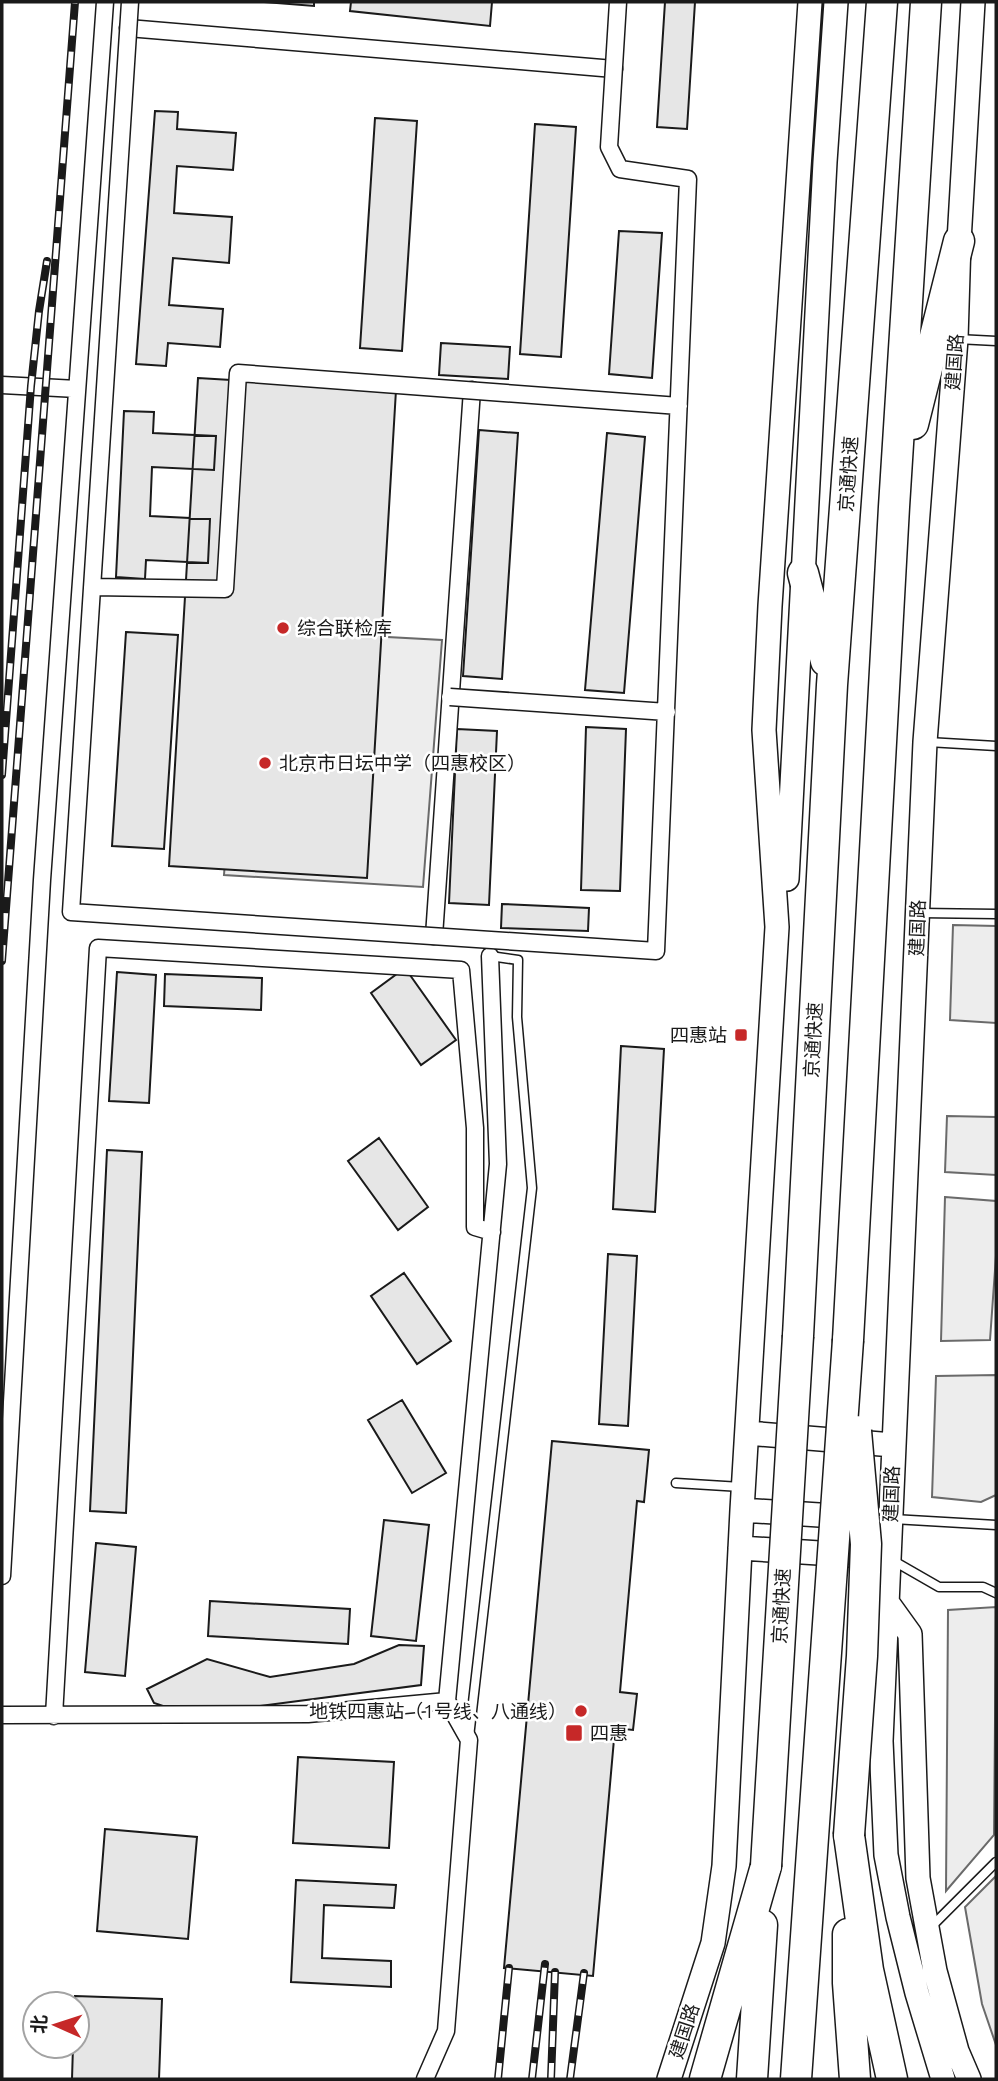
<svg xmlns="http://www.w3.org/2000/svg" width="998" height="2081" viewBox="0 0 998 2081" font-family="Ubuntu,'Noto Sans SC',sans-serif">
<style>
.green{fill:#ededed;stroke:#6a6a6a;stroke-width:2}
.building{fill:#e6e6e6;stroke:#1a1a1a;stroke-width:2}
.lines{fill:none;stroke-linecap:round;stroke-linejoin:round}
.lane-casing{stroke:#1a1a1a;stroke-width:11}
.street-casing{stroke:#1a1a1a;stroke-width:19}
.secondary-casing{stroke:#1a1a1a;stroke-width:26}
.highway-casing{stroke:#1a1a1a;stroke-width:33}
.lane{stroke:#fff;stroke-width:8}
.street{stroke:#fff;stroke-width:16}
.secondary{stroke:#fff;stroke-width:23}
.highway{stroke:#fff;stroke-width:30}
.rail-casing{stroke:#1a1a1a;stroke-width:8}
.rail{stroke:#fff;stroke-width:5;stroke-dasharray:16;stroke-linecap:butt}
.street-bridge-casing{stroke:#1a1a1a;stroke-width:19;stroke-linecap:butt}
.highway-bridge-casing{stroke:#1a1a1a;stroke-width:33;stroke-linecap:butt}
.street-bridge{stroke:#fff;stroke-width:16}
.highway-bridge{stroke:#fff;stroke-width:30}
.poi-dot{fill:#c62828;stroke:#fff;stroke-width:2.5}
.labels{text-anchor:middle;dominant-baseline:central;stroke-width:5;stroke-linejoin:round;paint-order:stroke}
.street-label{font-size:19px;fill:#1a1a1a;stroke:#fff}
.poi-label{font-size:19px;fill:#1a1a1a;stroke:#fff;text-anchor:start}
</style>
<rect width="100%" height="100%" fill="#fff"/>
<path class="green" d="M242 629 442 640 423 887 224 875Z
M953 925 996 926V1023L950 1020Z
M947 1116 996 1117V1175L945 1172Z
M945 1197 996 1201V1256L990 1340 941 1341Z
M996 1375V1495L981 1502 932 1497 936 1376Z
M996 1607 994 1835 946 1891 948 1610Z
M996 1876V2045L982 2004 965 1907Z"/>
<path class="building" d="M264 2H314V6Z
M351 2H492L490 26 350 11Z
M665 2H695L687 129 657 127Z
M155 111 178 112 177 129 236 133 233 170 177 166 174 213 232 217 229 263 173 258 169 305 223 309 220 347 168 343 166 366 136 364Z
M375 118 417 121 402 351 360 348Z
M535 124 576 127 561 357 520 354Z
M619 231 662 233 652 378 609 374Z
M441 343 510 347 508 379 439 375Z
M198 378 396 390 367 878 169 866Z
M124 411 154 412 153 433 216 436 214 470 152 467 150 516 210 519 208 563 146 560 145 579 116 577Z
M479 430 518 433 502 679 463 676Z
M607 433 645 437 624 693 585 690Z
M126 632 178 635 164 849 112 846Z
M586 727 626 729 620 891 581 890Z
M457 729 497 731 489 905 449 903Z
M502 904 589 908 588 931 501 928Z
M405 968 456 1040 421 1065 371 993Z
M117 972 156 975 149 1103 109 1101Z
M165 974 262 978 261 1010 164 1006Z
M621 1046 664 1049 655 1212 613 1209Z
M379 1138 428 1207 398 1230 348 1161Z
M107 1150 142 1152 126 1513 90 1511Z
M608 1254 637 1256 628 1426 599 1424Z
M404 1273 451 1341 417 1364 371 1296Z
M402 1400 446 1473 412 1493 368 1420Z
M552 1441 649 1450 644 1502 637 1501 620 1692 637 1694 633 1730 615 1728 593 1976 504 1968Z
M384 1520 429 1525 416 1641 371 1636Z
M96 1543 136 1547 125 1676 85 1672Z
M210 1601 350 1609 348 1644 208 1636Z
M399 1645 424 1646 421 1685 260 1706H163L154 1703 147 1689 207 1659 270 1677 354 1664Z
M298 1757 394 1762 389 1848 293 1843Z
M105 1829 197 1837 188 1939 97 1931Z
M296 1880 396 1885 394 1908 324 1905 322 1958 391 1961V1987L291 1982Z
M75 1996 162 1999 159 2079H72L73 2046H77Z"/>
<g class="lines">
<g class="lane-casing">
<path id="lane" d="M957 339 996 341
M928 742 996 746
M920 913 996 914
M676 1483 741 1487
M893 1519 996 1525
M892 1560 939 1587H983L996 1593
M469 1737 532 1188 517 1017 518 960 490 956
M931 1927 996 1862"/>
</g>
<g class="street-casing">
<path id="street" d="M128 28 614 69
M2 385 77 389
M434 936 472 390
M2 1576 42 880 105 2
M2 1715 308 1714 447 1701
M54 1716 98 948 461 970 475 1128V1227L492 1232
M425 2079 446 2031 469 1740 447 1701 498 1164 490 956"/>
</g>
<g class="secondary-casing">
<path id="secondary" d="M787 879 825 162 836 2
M747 1433 893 1445
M742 1510 850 1517
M740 1548 882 1557
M887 1602 910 1634 918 1878 935 1971 957 2051 969 2079
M669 2079 713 1943 724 1866 742 1510 777 927 764 730 770 606 810 2
M943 2079 917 1993 898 1917 886 1855 881 1741 925 742 956 339 959 241 973 2"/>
</g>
<g class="highway-casing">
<path id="highway" d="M913 424 959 241
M803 573 826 661
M798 1336 832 685 882 2
M848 1340 894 507 926 2
M849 1835 868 1970 892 2079
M848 1934V1983L855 2079
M705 2079 766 1866
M752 2079 762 1925"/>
</g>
<use href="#lane" class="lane"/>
<use href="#street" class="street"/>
<use href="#secondary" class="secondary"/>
<use href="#highway" class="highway"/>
<g class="rail-casing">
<path id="rail" d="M2 775 31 386 39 311 47 261
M2 961 75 2
M498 2079 509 1968
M532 2079 545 1964
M551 2079 555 1972
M570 2079 584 1973"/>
</g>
<use href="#rail" class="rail"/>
<g class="street-bridge-casing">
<path id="street-bridge" d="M130 2 71 912 656 951 688 179 620 169 609 147 618 2
M92 587 225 589 238 373 679 406
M450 697 667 712"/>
</g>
<g class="highway-bridge-casing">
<path id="highway-bridge" d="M849 1835 862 1656 866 1544 856 1431
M766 1866 798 1336
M796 2079 848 1340"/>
</g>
<use href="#street-bridge" class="street-bridge"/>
<use href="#highway-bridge" class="highway-bridge"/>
</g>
<g class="poi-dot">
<circle cx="283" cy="628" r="7"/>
<circle cx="265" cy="763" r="7"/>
<rect x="734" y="1028" width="14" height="14" rx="3.5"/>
<circle cx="581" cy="1711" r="7"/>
<rect x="565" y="1724" width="18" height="18" rx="3.5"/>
</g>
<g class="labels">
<g class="street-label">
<text transform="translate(954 362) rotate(-86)">建国路</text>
<text transform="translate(848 474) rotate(-86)">京通快速</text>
<text transform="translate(917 928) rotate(-88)">建国路</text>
<text transform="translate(813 1040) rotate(-87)">京通快速</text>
<text transform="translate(891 1494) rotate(-88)">建国路</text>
<text transform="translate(781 1606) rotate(-87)">京通快速</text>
<text transform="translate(684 2031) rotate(-72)">建国路</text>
</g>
<g class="poi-label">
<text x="297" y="628">综合联检库</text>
<text x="279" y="763">北京市日坛中学（四惠校区）</text>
<text x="727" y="1035" text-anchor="end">四惠站</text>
<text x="567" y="1711" text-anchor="end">地铁四惠站（1号线、八通线）</text>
<text x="590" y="1733">四惠</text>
</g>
</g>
<rect width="998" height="2081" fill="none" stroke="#1a1a1a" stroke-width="7"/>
<g transform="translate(56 2025) rotate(273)"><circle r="33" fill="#ffffff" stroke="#a3a3a3" stroke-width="2"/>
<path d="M0-5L12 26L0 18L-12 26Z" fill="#c62828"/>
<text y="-10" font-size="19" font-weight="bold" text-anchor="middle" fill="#1a1a1a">北</text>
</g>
</svg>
